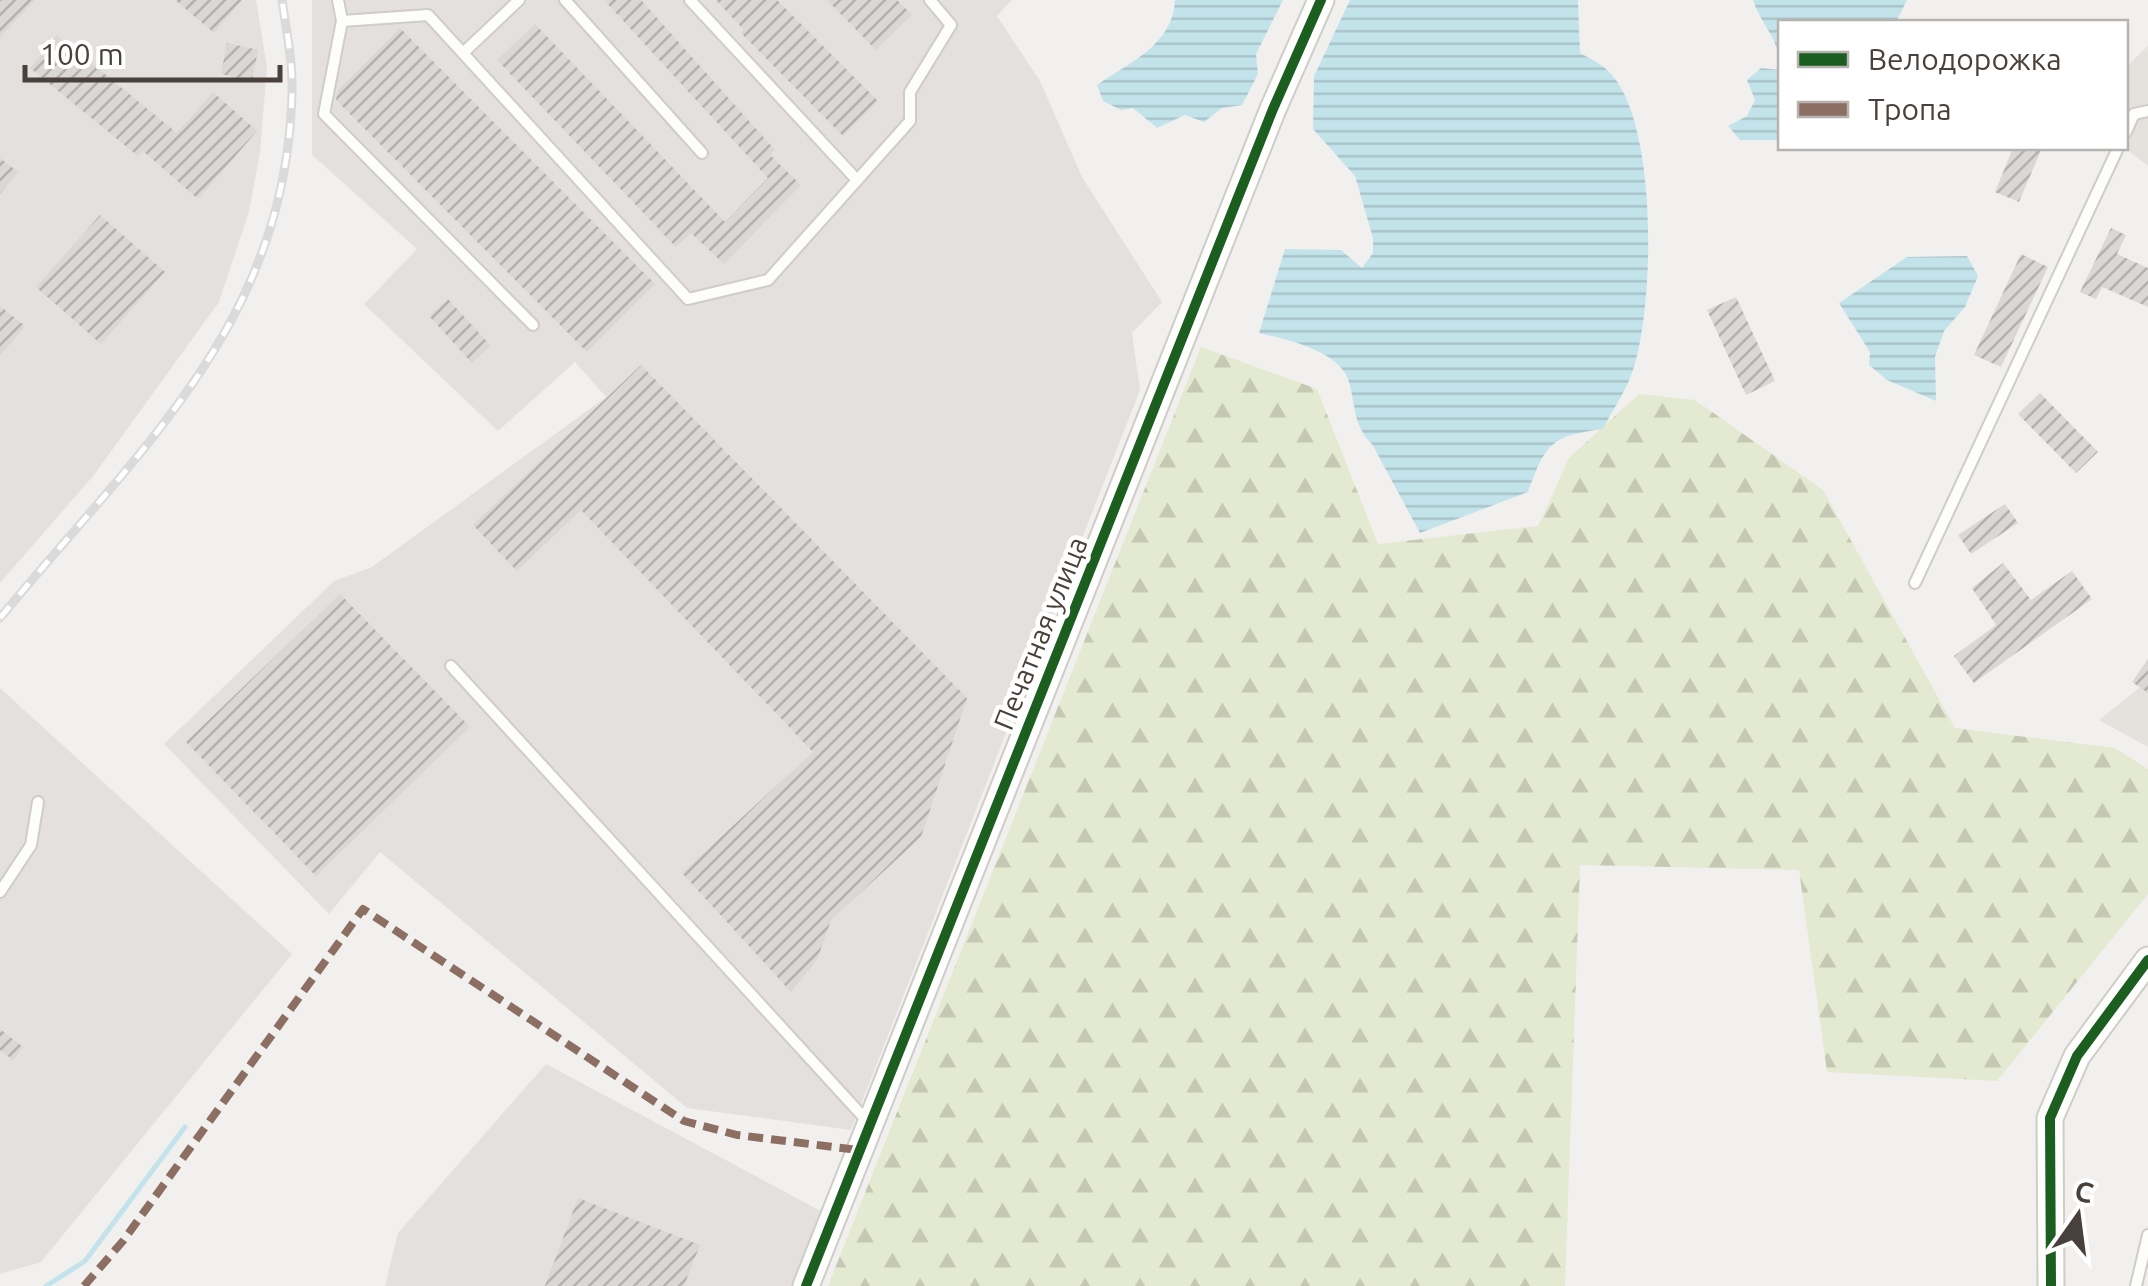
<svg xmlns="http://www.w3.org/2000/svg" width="2148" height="1286" viewBox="0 0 2148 1286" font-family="Ubuntu,sans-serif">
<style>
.residential{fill:#e5e1dd}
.industrial{fill:#e4e0de}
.forest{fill:url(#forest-firs)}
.water{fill:url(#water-rules)}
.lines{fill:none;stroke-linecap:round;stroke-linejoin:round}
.stream{stroke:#c3e3eb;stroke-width:5}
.building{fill:url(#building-hatch)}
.service-casing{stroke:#cfccca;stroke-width:14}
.tertiary-casing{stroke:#cfccca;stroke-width:29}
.service{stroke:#fdfdfc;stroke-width:10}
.tertiary{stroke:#fdfdfc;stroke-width:25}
.rail-casing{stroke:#dadada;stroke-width:9}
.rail{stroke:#fff;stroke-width:5;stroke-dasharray:15;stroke-linecap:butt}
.quiet{stroke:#8d6e63;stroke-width:8;stroke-dasharray:15 8;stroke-linecap:butt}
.cycleway-casing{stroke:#fff;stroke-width:16}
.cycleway{stroke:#1b5e20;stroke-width:10}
.labels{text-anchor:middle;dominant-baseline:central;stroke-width:9;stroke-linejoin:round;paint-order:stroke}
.street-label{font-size:28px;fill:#48403a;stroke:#fff}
</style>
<defs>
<pattern id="forest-firs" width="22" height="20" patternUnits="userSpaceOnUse" patternTransform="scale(2.5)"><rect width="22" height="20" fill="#e4e9d1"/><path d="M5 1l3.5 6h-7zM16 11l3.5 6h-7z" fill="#c5c9b4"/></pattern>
<pattern id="water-rules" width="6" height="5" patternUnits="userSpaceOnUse" patternTransform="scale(2.5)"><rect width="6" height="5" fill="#c3e3eb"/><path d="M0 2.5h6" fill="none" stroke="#a9c4ca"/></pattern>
<pattern id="building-hatch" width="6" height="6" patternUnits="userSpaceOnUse" patternTransform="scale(2.5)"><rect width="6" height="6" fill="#dad7d5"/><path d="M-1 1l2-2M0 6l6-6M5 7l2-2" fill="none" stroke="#b3b0ae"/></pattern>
</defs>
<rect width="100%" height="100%" fill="#f2f0ee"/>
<path class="residential" d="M2148 46V166L2125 148 2126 67Z
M2148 681V747L2099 720Z"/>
<path class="industrial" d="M0 0H256L267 67 260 152 249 212 219 302 94 475 0 583Z
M312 0H1012L997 16 1040 81 1082 177 1162 302 1132 333 1140 390 851 1130 687 1108 380 852 329 914 164 744 334 581 372 567 606 397 575 362 498 431 364 304 417 249 312 155Z
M0 688 292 954 41 1262 0 1274Z
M546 1064 832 1217 804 1286H385L398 1233Z"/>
<path class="forest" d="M1201 347 1317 389 1378 544 1538 526 1569 458 1639 394 1695 400 1823 490 1955 728 2115 748 2148 769V894L1997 1081 1827 1072 1799 870 1580 865 1565 1286H828Z"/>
<path class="water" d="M1175 0H1283L1256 54 1258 74 1242 105 1222 108 1204 122 1185 115 1157 128 1133 108 1121 110 1103 101 1097 85C1130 62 1173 45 1175 0Z
M1350 0H1578L1580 53C1595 61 1606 66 1616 80 1657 137 1654 302 1634 367 1628 388 1613 409 1603 429 1551 436 1546 443 1528 492L1420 533 1372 444C1352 425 1356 403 1348 379 1337 350 1285 339 1259 333L1285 249 1341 250 1362 268 1373 253V238L1355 176 1313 129 1314 76Z
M1753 0H1907L1896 22H1780V61C1776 35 1761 24 1753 0Z
M1761 68 1780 70V140H1740L1728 126 1747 116 1755 100 1747 80Z
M1967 256 1978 276 1965 307 1944 331 1935 357 1936 401 1887 380 1869 365 1870 352 1839 303 1907 257Z"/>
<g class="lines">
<path class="stream" d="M46 1286 85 1261 185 1127"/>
</g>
<path class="building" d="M0 0H35L0 37Z
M175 0H242L214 33Z
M604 0H641L775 150 770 155 801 185 724 264 691 233 676 247 497 60 535 24 725 222 768 178Z
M716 0H777L878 101 843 136 741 33 744 30Z
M827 0H897L912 15 876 50Z
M400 28 655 284 587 352 336 100 338 90Z
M57 35 177 133 213 92 257 131 198 199 143 151 138 156 30 68Z
M227 43 258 50 252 81 221 74Z
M2013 148H2042L2019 202 1995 192Z
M0 158 18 172 0 194Z
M100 215 165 272 101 344 36 287Z
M2111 228 2126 235 2117 254 2148 268V307L2102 287 2096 299 2080 292Z
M2021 254 2048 267 2001 367 1974 355Z
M1736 297 1775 381 1746 395 1707 310Z
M448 299 491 346 472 363 429 316Z
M0 306 25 326 0 356Z
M641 365 967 698 921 837 831 920 817 960 791 992 682 873 813 752 581 510 517 571 473 525Z
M2040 393 2098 452 2076 473 2018 414Z
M2005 504 2018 523 1971 554 1958 535Z
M2003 563 2031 600 2072 571 2092 599 1974 683 1954 656 1996 625 1972 588Z
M340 594 470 727 316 876 186 742Z
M2148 659V693L2132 682Z
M0 1029 23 1047 13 1060 0 1050Z
M578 1198 700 1245 684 1286H545Z"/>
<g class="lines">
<g class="service-casing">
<path id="service" d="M338 0 342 21 324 114 533 325
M565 0 702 153
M690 0 857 180
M342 21 428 15 688 299 768 280 910 121V92L951 25 930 0
M463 53 519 0
M2126 132 2134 114 2148 111
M1915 583 2118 148
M451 666 868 1122
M0 892 31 845 38 802
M2136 1286 2148 1235"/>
</g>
<g class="tertiary-casing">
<path id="tertiary" d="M806 1286 1273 109 1321 0
M2051 1286 2050 1118 2077 1056 2148 960"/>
</g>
<use href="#service" class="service"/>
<use href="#tertiary" class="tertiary"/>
<g class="rail-casing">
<path id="rail" d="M0 618C137 451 287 324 292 91 293 61 286 29 282 0"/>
</g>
<use href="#rail" class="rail"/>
<path class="quiet" d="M84 1286 123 1241 363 909 684 1121 737 1135 858 1150"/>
<g class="cycleway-casing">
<path id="cycleway" d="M806 1286 1273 109 1321 0
M2051 1286 2050 1118 2077 1056 2148 960"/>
</g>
<use href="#cycleway" class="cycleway"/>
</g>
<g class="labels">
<g class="street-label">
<text transform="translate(1040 633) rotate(-68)">Печатная улица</text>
</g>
</g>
<rect x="1778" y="20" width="350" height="130" fill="#ffffff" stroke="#b6b3b0" stroke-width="2.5"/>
<rect x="1798" y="52" width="50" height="15" fill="#1b5e20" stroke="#b6b3b0" stroke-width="2.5"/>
<text x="1868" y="70" font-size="30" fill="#48403a">Велодорожка</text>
<rect x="1798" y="102" width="50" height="15" fill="#8d6e63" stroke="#b6b3b0" stroke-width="2.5"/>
<text x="1868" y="120" font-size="30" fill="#48403a">Тропа</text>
<g transform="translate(2078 1216) rotate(14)" stroke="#ffffff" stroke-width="8" paint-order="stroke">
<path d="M0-8L18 38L0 25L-18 38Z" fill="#48403a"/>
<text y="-15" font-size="28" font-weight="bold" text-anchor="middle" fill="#48403a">С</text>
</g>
<path d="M25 65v15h255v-15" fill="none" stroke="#48403a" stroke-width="5"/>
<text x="40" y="65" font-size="30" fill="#48403a" stroke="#ffffff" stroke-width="8" paint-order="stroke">100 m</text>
</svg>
